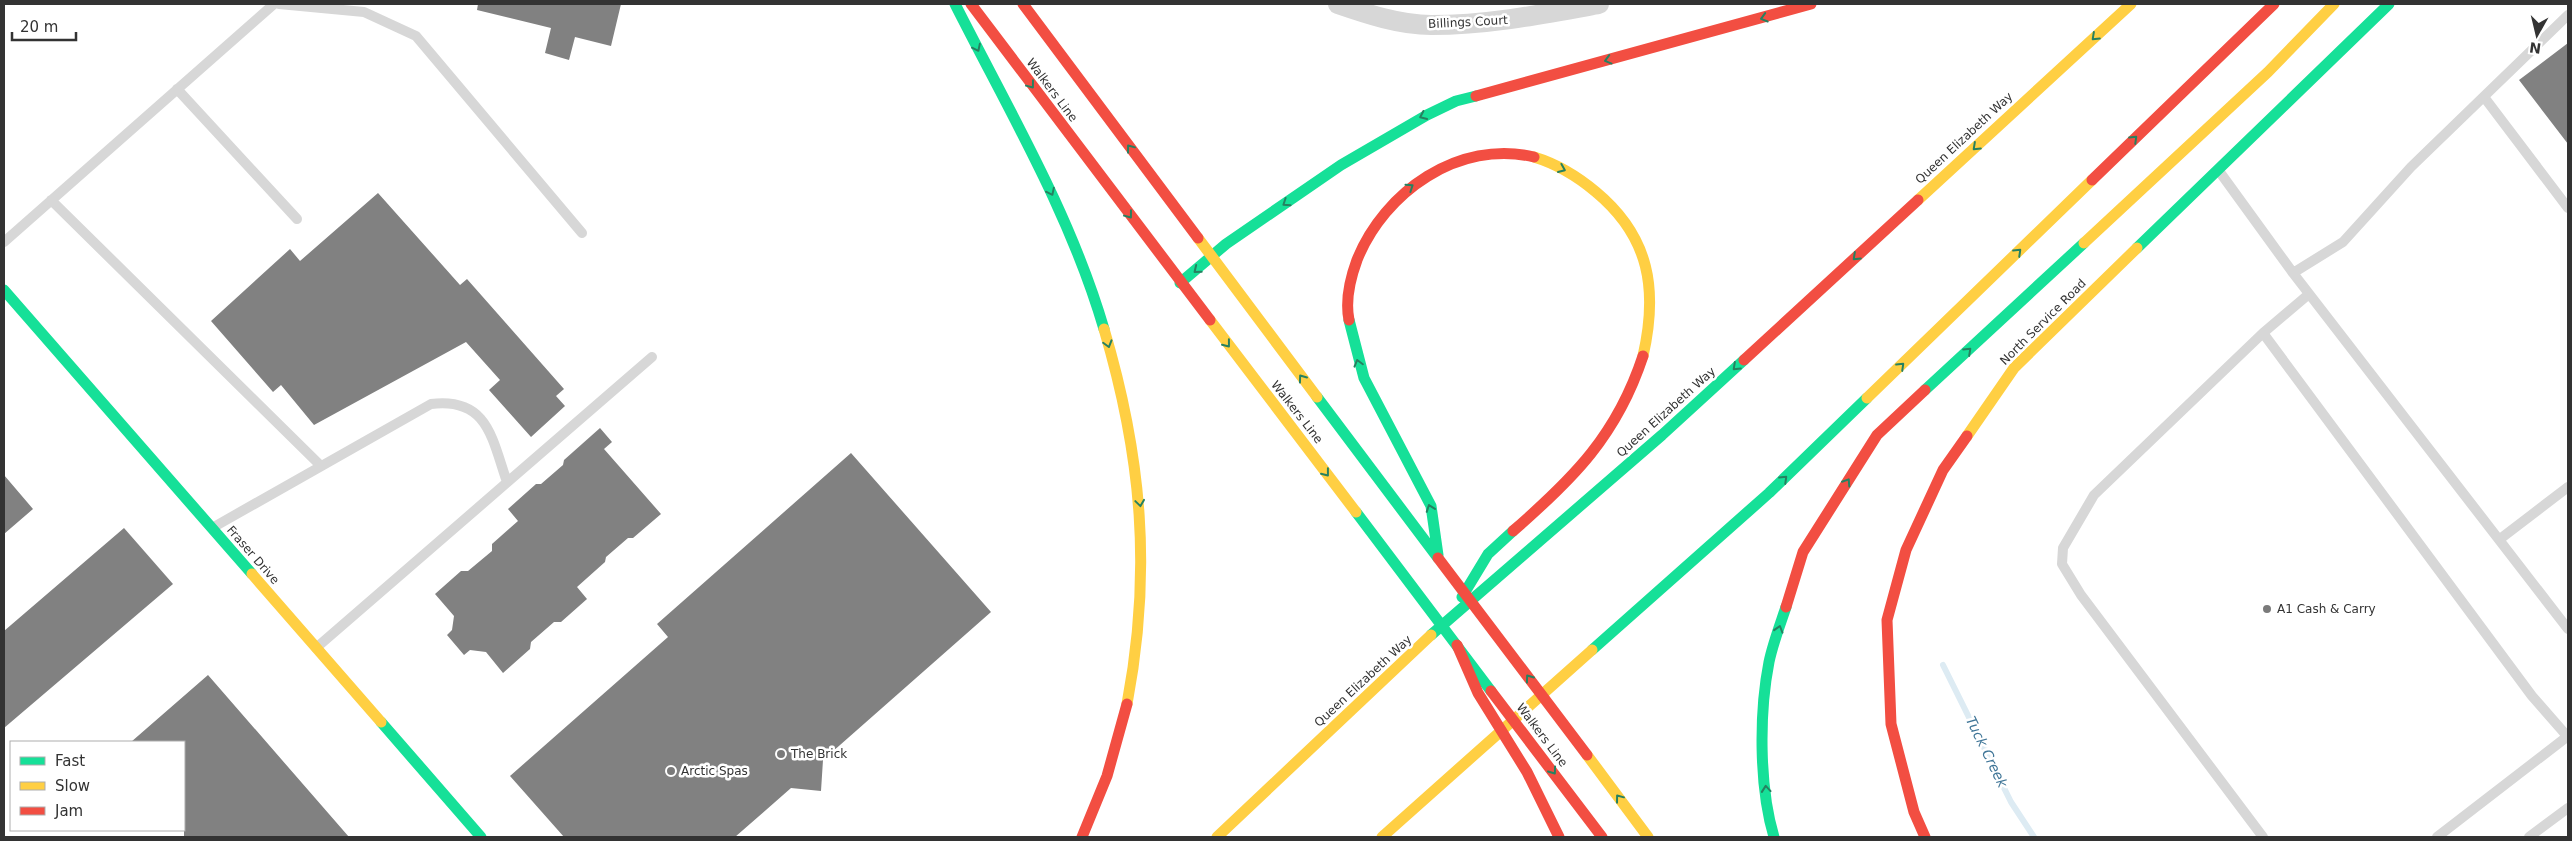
<svg xmlns="http://www.w3.org/2000/svg" width="2572" height="841" viewBox="0 0 2572 841" font-family="'DejaVu Sans',sans-serif">
<style>
.lines{fill:none;stroke-linecap:round;stroke-linejoin:round}
.stream{stroke:#ddebf3;stroke-width:6}
.building{fill:#818181}
.lane{stroke:#d7d7d7;stroke-width:10}
.street{stroke:#d7d7d7;stroke-width:20}
.fast{stroke:#16e098;stroke-width:11}
.slow{stroke:#ffcf43;stroke-width:11}
.jam{stroke:#f24e42;stroke-width:11}
.oneway{stroke:#268160}
.poi-dot{fill:#7a7a7a;stroke:#fff;stroke-width:2}
.labels{text-anchor:middle;dominant-baseline:central;stroke-width:5;stroke-linejoin:round;paint-order:stroke}
.street-label{font-size:12px;fill:#333;stroke:#fff}
.poi-label{font-size:12px;fill:#333;stroke:#fff;text-anchor:start}
.water-label{font-size:14px;font-style:italic;fill:#3f7597;stroke:#fff}
</style>
<rect width="100%" height="100%" fill="#fff"/>
<g class="lines">
<path class="stream" d="M1943 665 2011 802 2034 837"/>
</g>
<path class="building" d="M478 4H621L611 46 575 37 569 60 545 53 551 28 477 10Z
M2568 43V144L2519 80Z
M378 193 460 285 467 279 564 389 556 396 565 406 531 437 489 390 500 380 466 342 314 425 281 385 273 392 211 321 290 249 300 261Z
M600 428 612 442 604 449 661 514 633 538H628L606 557 605 562 577 587 587 599 561 622H554L531 642 530 649 503 673 486 652 470 650 464 655 447 635 452 630 454 616 435 594 461 571H468L492 551V544L518 521 508 509 536 484H541L563 465 564 460Z
M851 453 991 612 823 760 821 791 791 788 735 837H564L510 776 668 637 657 624Z
M4 475 33 509 4 534Z
M124 528 173 584 4 728V631Z
M208 675 349 837H184V742H131Z"/>
<g class="lines">
<path class="lane" d="M279 4 364 12 416 36 582 233
M177 89 297 219
M2484 97 2568 208
M2219 171 2293 273 2568 629
M51 200 321 466
M4 242 274 4
M2293 273 2343 242 2411 167 2568 15
M2309 294 2263 333 2532 696 2567 736
M2263 333 2094 495 2063 548 2062 564 2081 595 2263 837
M212 528 431 404C488 397 492 439 507 482
M2500 539 2568 487
M316 648 652 357
M2437 837 2568 736
M2529 837 2568 808"/>
<path class="street" d="M1338 4C1367 14 1400 25 1431 25 1488 25 1544 14 1599 4"/>
<path class="fast" d="M955 4C1009 111 1070 213 1104 329
M2137 248 2389 4
M1180 283 1226 244 1341 165 1427 115 1456 101 1476 96
M4 290 252 574
M1349 320 1364 378 1431 506 1438 555
M1925 390 2084 243
M1317 397 1438 558
M1356 512 1491 691
M1462 597 1488 554 1513 531
M1431 635 1662 435 1744 360
M1592 650 1769 493 1867 398
M381 722 481 837
M1774 837C1759 787 1759 713 1769 662 1773 643 1780 625 1786 607"/>
<path class="slow" d="M1534 157C1557 164 1577 176 1596 192 1650 237 1658 290 1643 356
M1918 200 2131 4
M1198 238 1317 397
M2084 243 2268 72 2334 4
M1210 320 1356 512
M1104 329C1142 457 1152 572 1127 704
M1867 398 2092 180
M1967 436 2014 368 2137 248
M252 574 381 722
M1587 755 1648 837
M1217 837 1431 635
M1382 837 1592 650"/>
<path class="jam" d="M971 4 1210 320
M1023 4 1198 238
M1476 96 1811 4
M2092 180 2274 4
M1349 320C1345 300 1350 279 1357 260 1384 192 1459 139 1534 157
M1744 360 1918 200
M1513 531C1574 478 1617 435 1643 356
M1438 558 1587 755
M1786 607 1803 552 1877 435 1925 390
M1457 645 1478 693 1527 772 1559 837
M1491 691 1602 837
M1082 837 1107 776 1127 704
M1925 837 1914 812 1891 724 1887 620 1906 550 1943 470 1967 436"/>
</g>
<defs><path id="oneway-chevron" d="M-2-3.5L2.5 0L-2 3.5" fill="none" stroke-width="1.6" stroke-linecap="round" stroke-linejoin="round" transform="scale(1.25)"/></defs>
<g class="oneway">
<use href="#oneway-chevron" transform="translate(1764 18) rotate(164)"/>
<use href="#oneway-chevron" transform="translate(2095 37) rotate(137)"/>
<use href="#oneway-chevron" transform="translate(977 48) rotate(64)"/>
<use href="#oneway-chevron" transform="translate(1608 60) rotate(165)"/>
<use href="#oneway-chevron" transform="translate(1031 85) rotate(53)"/>
<use href="#oneway-chevron" transform="translate(1423 116) rotate(155)"/>
<use href="#oneway-chevron" transform="translate(2134 139) rotate(-44)"/>
<use href="#oneway-chevron" transform="translate(1976 147) rotate(137)"/>
<use href="#oneway-chevron" transform="translate(1130 148) rotate(-127)"/>
<use href="#oneway-chevron" transform="translate(1562 169) rotate(23)"/>
<use href="#oneway-chevron" transform="translate(1410 187) rotate(-34)"/>
<use href="#oneway-chevron" transform="translate(1051 192) rotate(64)"/>
<use href="#oneway-chevron" transform="translate(1286 203) rotate(146)"/>
<use href="#oneway-chevron" transform="translate(1129 215) rotate(53)"/>
<use href="#oneway-chevron" transform="translate(2018 252) rotate(-44)"/>
<use href="#oneway-chevron" transform="translate(1856 257) rotate(137)"/>
<use href="#oneway-chevron" transform="translate(1197 270) rotate(141)"/>
<use href="#oneway-chevron" transform="translate(1108 344) rotate(74)"/>
<use href="#oneway-chevron" transform="translate(1227 344) rotate(52)"/>
<use href="#oneway-chevron" transform="translate(1968 351) rotate(-43)"/>
<use href="#oneway-chevron" transform="translate(1358 363) rotate(-106)"/>
<use href="#oneway-chevron" transform="translate(1901 366) rotate(-44)"/>
<use href="#oneway-chevron" transform="translate(1736 367) rotate(137)"/>
<use href="#oneway-chevron" transform="translate(1302 378) rotate(-126)"/>
<use href="#oneway-chevron" transform="translate(1326 473) rotate(52)"/>
<use href="#oneway-chevron" transform="translate(1784 479) rotate(-44)"/>
<use href="#oneway-chevron" transform="translate(1847 482) rotate(-57)"/>
<use href="#oneway-chevron" transform="translate(1140 503) rotate(82)"/>
<use href="#oneway-chevron" transform="translate(1430 508) rotate(-110)"/>
<use href="#oneway-chevron" transform="translate(1779 629) rotate(-73)"/>
<use href="#oneway-chevron" transform="translate(1529 678) rotate(-126)"/>
<use href="#oneway-chevron" transform="translate(1553 771) rotate(54)"/>
<use href="#oneway-chevron" transform="translate(1766 789) rotate(-95)"/>
<use href="#oneway-chevron" transform="translate(1619 798) rotate(-127)"/>
</g>
<g class="poi-dot">
<circle cx="2267" cy="609" r="5"/>
<circle cx="781" cy="754" r="5"/>
<circle cx="671" cy="771" r="5"/>
</g>
<g class="labels">
<g class="street-label">
<text transform="translate(1468 22) rotate(-3)">Billings Court</text>
<text transform="translate(1052 90) rotate(53)">Walkers Line</text>
<text transform="translate(1964 138) rotate(-43)">Queen Elizabeth Way</text>
<text transform="translate(2043 322) rotate(-45)">North Service Road</text>
<text transform="translate(1297 412) rotate(52)">Walkers Line</text>
<text transform="translate(1666 412) rotate(-42)">Queen Elizabeth Way</text>
<text transform="translate(253 555) rotate(49)">Fraser Drive</text>
<text transform="translate(1363 681) rotate(-43)">Queen Elizabeth Way</text>
<text transform="translate(1542 735) rotate(53)">Walkers Line</text>
</g>
<g class="poi-label">
<text x="2277" y="609">A1 Cash &amp; Carry</text>
<text x="791" y="754">The Brick</text>
<text x="681" y="771">Arctic Spas</text>
</g>
<g class="water-label">
<text transform="translate(1987 752) rotate(64)">Tuck Creek</text>
</g>
</g>
<rect width="2572" height="841" fill="none" stroke="#333333" stroke-width="10"/>
<rect x="10" y="741" width="175" height="90" fill="#ffffff" stroke="#adadad"/>
<rect x="20" y="757" width="25" height="8" fill="#16e098" stroke="#adadad"/>
<text x="55" y="766" font-size="15" fill="#333333">Fast</text>
<rect x="20" y="782" width="25" height="8" fill="#ffcf43" stroke="#adadad"/>
<text x="55" y="791" font-size="15" fill="#333333">Slow</text>
<rect x="20" y="807" width="25" height="8" fill="#f24e42" stroke="#adadad"/>
<text x="55" y="816" font-size="15" fill="#333333">Jam</text>
<g transform="translate(2537 35) rotate(188)" stroke="#ffffff" stroke-width="4" paint-order="stroke">
<path d="M0-4L9 19L0 12L-9 19Z" fill="#333333"/>
<text y="-8" font-size="14" font-weight="bold" text-anchor="middle" fill="#333333">N</text>
</g>
<path d="M12 32v8h64v-8" fill="none" stroke="#333333" stroke-width="2.5"/>
<text x="20" y="32" font-size="15" fill="#333333" stroke="#ffffff" stroke-width="4" paint-order="stroke">20 m</text>
</svg>
